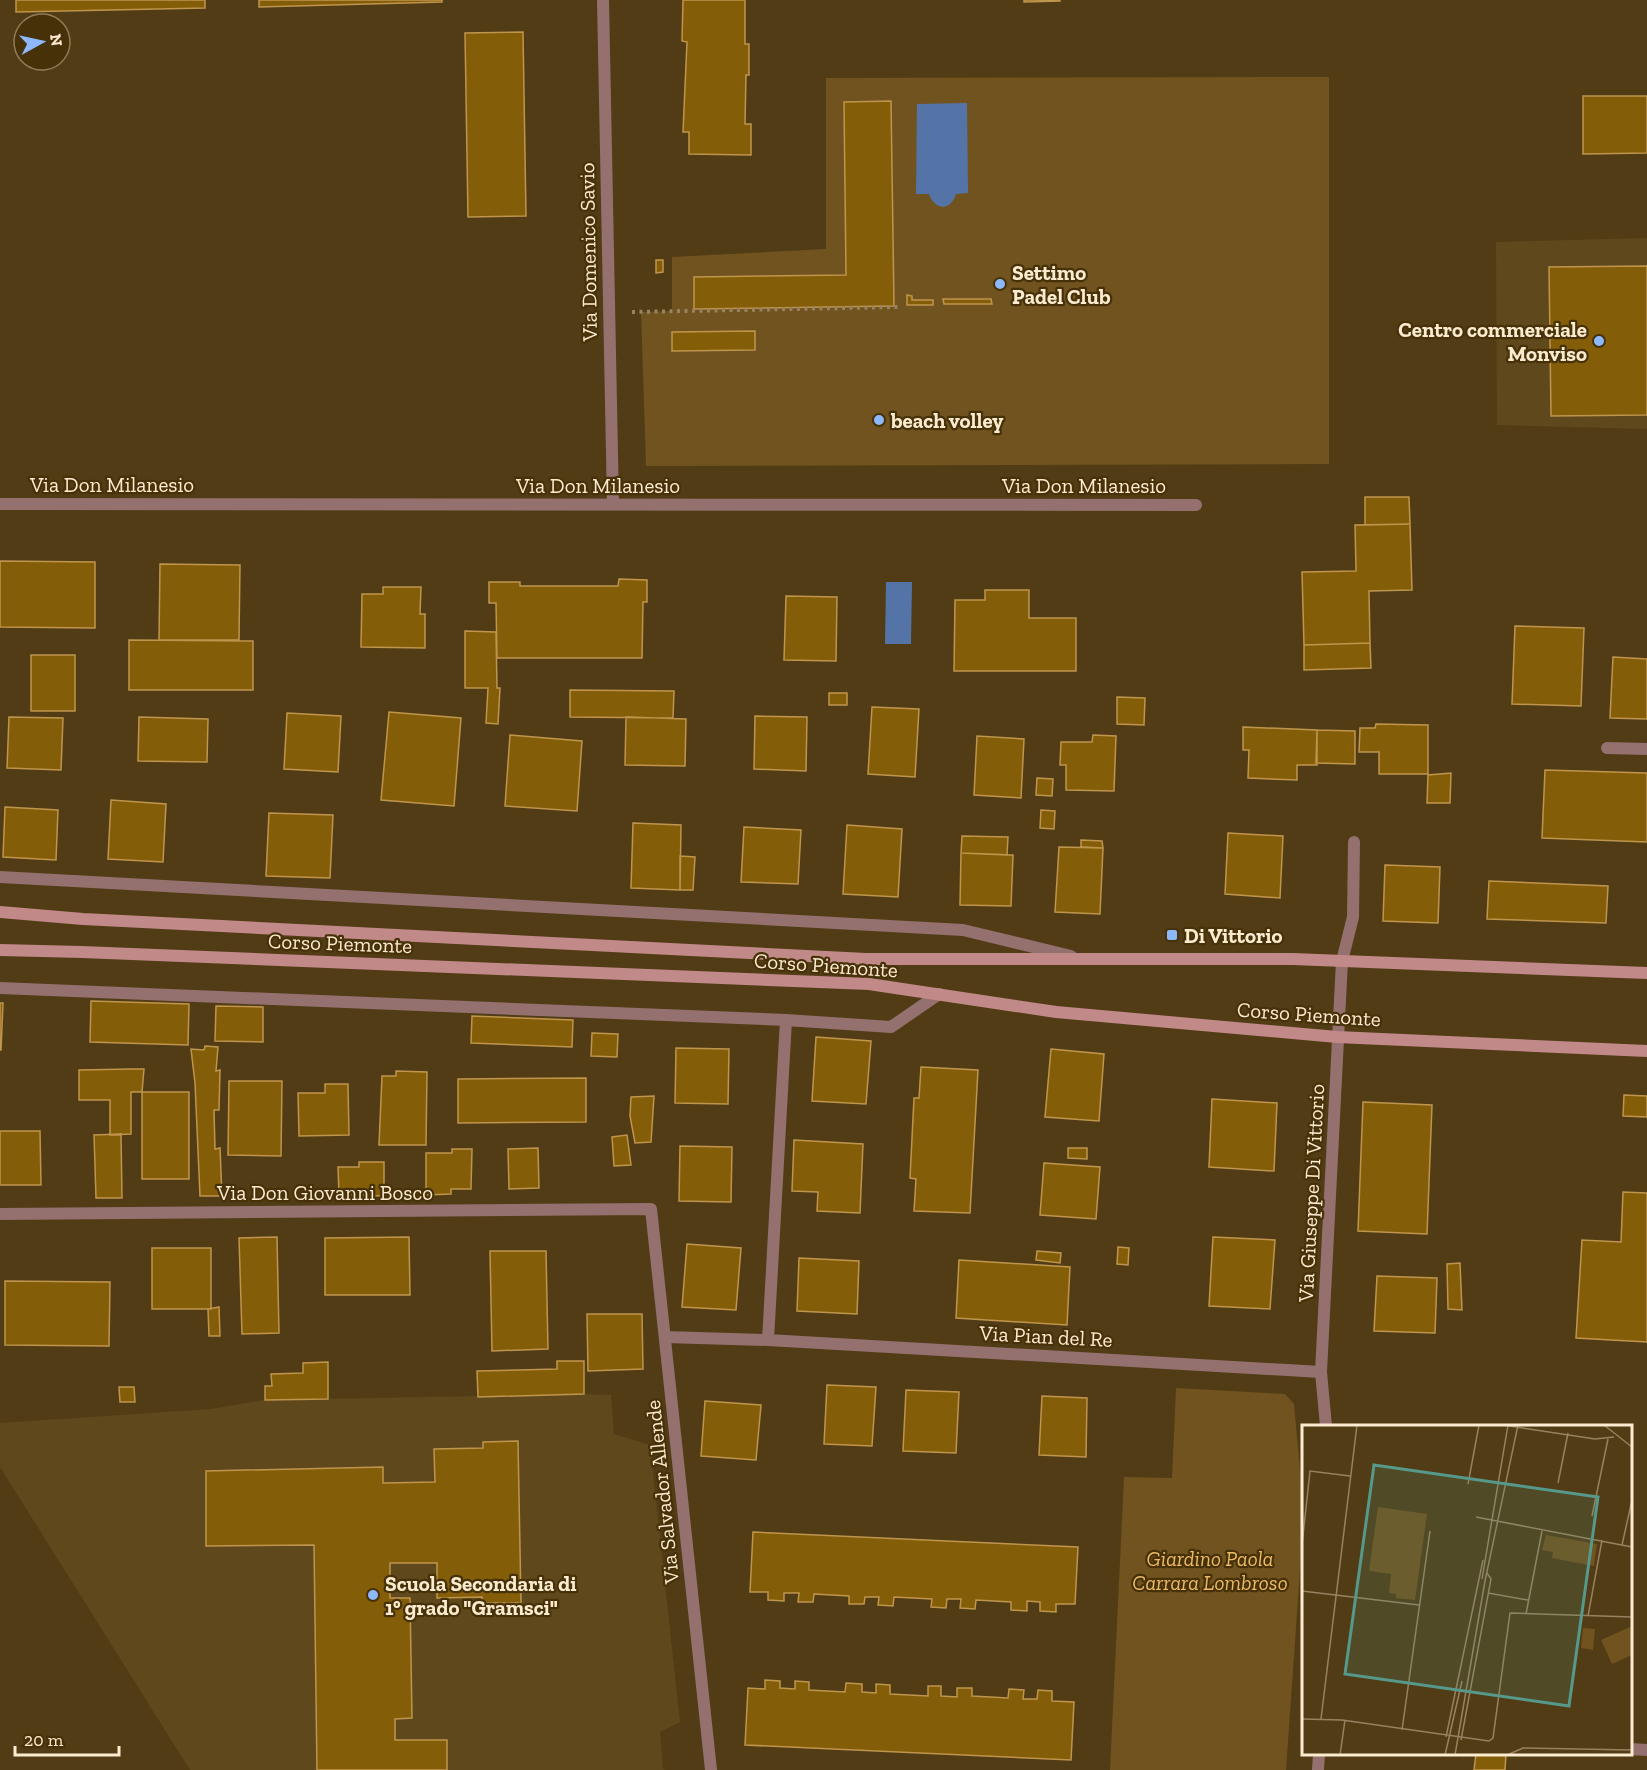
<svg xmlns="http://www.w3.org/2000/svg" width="1647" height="1770" viewBox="0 0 1647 1770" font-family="'Zilla Slab',serif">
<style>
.built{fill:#60481d}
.green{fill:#70531e}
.water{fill:#5474a8}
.building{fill:#845d08;stroke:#bf954e;stroke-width:1.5}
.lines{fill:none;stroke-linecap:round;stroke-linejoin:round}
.path{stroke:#978361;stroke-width:4;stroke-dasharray:3 4.5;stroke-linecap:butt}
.street{stroke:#94706f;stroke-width:12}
.secondary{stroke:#c28989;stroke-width:12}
.poi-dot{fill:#8db9fc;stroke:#463109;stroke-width:2}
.labels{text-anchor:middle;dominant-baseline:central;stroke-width:4.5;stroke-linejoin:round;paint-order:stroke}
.street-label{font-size:21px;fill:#fdebd0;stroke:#463109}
.poi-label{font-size:21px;font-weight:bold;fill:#fdebd0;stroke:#463109;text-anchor:start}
.park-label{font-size:21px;font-style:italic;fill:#edba65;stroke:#463109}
.inset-road{fill:none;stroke:#968260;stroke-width:1.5}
.view{fill:#56998b;fill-opacity:0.15;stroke:#56998b;stroke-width:3}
.inset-edge{fill:none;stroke:#fdebd0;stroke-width:3}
</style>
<rect width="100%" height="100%" fill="#513c15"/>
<path class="built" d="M1647 238V429L1497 425 1496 242Z
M584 1394 611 1395 614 1434 650 1445 680 1722 660 1732 663 1769 665 1770H190L0 1467V1423L211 1409 265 1400Z"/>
<path class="green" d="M1329 77V464L646 466 641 312 672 311V257L826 249V78Z
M1176 1388 1285 1394 1294 1404 1304 1514 1286 1770H1110L1124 1477 1172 1478Z"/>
<path class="water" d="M967 103 968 193 956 194C951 211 935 211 929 194H916L917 104Z
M886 582H912L911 644H885Z"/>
<path class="building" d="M16 0H205V8L16 12Z
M259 0H442V2L259 7Z
M683 0H745V44H749V75H746L745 124H751V155L689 154V132H683L687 42 682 41Z
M1024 0H1060V1L1024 2Z
M523 32 526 216 468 217 465 33Z
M1583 96H1647V153L1583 154Z
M891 101 894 306 694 309V277L846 275 844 102Z
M656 260H663V272L656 273Z
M1647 266V415L1551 416 1549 267Z
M907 295 912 296V300H933V305H907Z
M943 299H991L992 304H944Z
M755 331V350L672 351V332Z
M1365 497H1409L1410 524 1365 525Z
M1410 524 1412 590 1369 591 1370 643 1304 645 1302 572 1356 571 1355 525Z
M0 561 95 562V628L0 627Z
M160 564 240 565 239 640H159Z
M619 579 647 580V602H643L642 658H497L496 603H489V582H520V586H618Z
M383 587H421L420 614H425V648L361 647 362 594H383Z
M985 590H1029V618H1076V671H954L955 600H985Z
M786 596 837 597 836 661 784 660Z
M1515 626 1584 628 1581 706 1512 704Z
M465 631 496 632 497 688H500L498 724 486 723 488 688H465Z
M129 640 253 641V690H129Z
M1370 643 1371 668 1304 670V645Z
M31 655H75V711H31Z
M1613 657 1647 659V719L1610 718Z
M570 690 674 691 673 718 570 717Z
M829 693H847V705H829Z
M1117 697 1145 698 1144 725 1117 724Z
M872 707 919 709 915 777 868 774Z
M389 712 461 718 454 806 381 800Z
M287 713 341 716 338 772 284 769Z
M755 716 807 717 806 771 754 769Z
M9 717 63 718 61 770 7 768Z
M139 717 208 719 207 762 138 761Z
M626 717 686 719 685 766 625 765Z
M1376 724 1428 725V774H1379V752H1359L1360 728H1375Z
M1243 727 1317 730V765H1297V780L1248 778 1249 750H1243Z
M1317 730 1355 731V764L1316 763Z
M510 735 582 741 577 811 505 806Z
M1093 735 1116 736 1114 791 1066 790V765H1060L1061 742H1092Z
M977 736 1024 739 1021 798 974 795Z
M1545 770 1647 773V842L1542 838Z
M1451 773 1450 803H1427L1428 775Z
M1037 778 1053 779 1052 796 1036 795Z
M111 800 166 804 163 862 108 859Z
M5 807 58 810 56 860 3 857Z
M1041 810 1055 811 1054 829 1040 828Z
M269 813 333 815 330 878 266 876Z
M633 823 681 825 680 890 631 888Z
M847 825 902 829 898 897 843 894Z
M744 827 801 830 798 884 741 882Z
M1228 833 1283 836 1280 898 1225 894Z
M962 836 1008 837 1007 855 961 853Z
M1081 840 1102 841 1103 848 1081 847Z
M1059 847 1103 848 1100 914 1055 912Z
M961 853 1013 855 1011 906 960 905Z
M680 856 695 857 693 890H680Z
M1385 865 1440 867 1438 923 1383 921Z
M1489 881 1608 886 1606 923 1487 919Z
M91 1001 189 1004 188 1045 90 1042Z
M0 1003H3L1 1050H0Z
M216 1006 263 1007V1042L215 1041Z
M472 1016 573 1020 572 1047 471 1043Z
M592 1033 618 1034 617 1057 591 1056Z
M816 1037 871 1041 866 1104 812 1101Z
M205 1046 218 1047 216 1071 220 1070 219 1110H214L215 1149 220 1148 222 1196H200L195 1083 191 1049 204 1050Z
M676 1048 729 1049 728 1104 675 1103Z
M1051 1049 1104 1054 1099 1121 1045 1117Z
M921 1067 978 1070 970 1213 914 1211 916 1179 910 1178 914 1098H919Z
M131 1069H144L142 1092H131V1134L110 1135V1100H79V1070Z
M396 1071 427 1072 426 1145H379L382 1076H396Z
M586 1078V1122L458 1123V1079Z
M229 1081H282L281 1156 228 1155Z
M325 1084H348L349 1135 299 1136 298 1093H325Z
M142 1092H189V1179H142Z
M1624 1095 1647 1096V1117L1623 1116Z
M654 1096 651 1142 635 1143 630 1116 631 1097Z
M1212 1099 1277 1103 1274 1171 1209 1167Z
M1363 1102 1432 1105 1427 1234 1358 1231Z
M0 1131H40L41 1185H0Z
M121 1134 122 1198H96L94 1135Z
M627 1135 631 1165 614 1166 612 1137Z
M794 1140 863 1144 860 1213 817 1211 818 1192 792 1191Z
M680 1146 732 1147 731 1202 679 1201Z
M538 1148 539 1188 509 1189 508 1149Z
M1068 1148H1087V1159L1068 1158Z
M452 1149H472L471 1189H451V1194L426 1195V1153H452Z
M359 1162H384V1196L339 1195 338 1167H359Z
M1044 1163 1100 1167 1096 1219 1040 1215Z
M1623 1192 1647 1193V1342L1576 1338 1582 1240 1621 1242Z
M277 1237 279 1333 242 1334 239 1238Z
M409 1237 410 1295H325V1238Z
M1213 1237 1275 1240 1270 1309 1209 1306Z
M687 1244 741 1248 736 1310 682 1307Z
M1118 1247 1129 1248 1128 1265 1117 1264Z
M152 1248H211V1309H152Z
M490 1251H546L548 1349 492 1351Z
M1037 1251 1061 1253 1060 1263 1036 1260Z
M799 1258 859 1261 857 1314 797 1311Z
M959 1260 1070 1267 1067 1325 956 1318Z
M1460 1263 1462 1310 1448 1309 1447 1264Z
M1377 1276 1437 1278 1435 1333 1374 1331Z
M5 1281 110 1282 109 1346 5 1345Z
M219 1307 220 1336H209L208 1309Z
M587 1314H642L643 1369 588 1371Z
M557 1361H584V1394L478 1397 477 1371 557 1369Z
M328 1362V1399L265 1400V1386H272L271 1374 303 1373V1363Z
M827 1385 876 1387 872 1446 824 1444Z
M119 1387H134L135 1402H120Z
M906 1390 959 1392 956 1453 903 1451Z
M1042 1396 1087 1398 1086 1457 1039 1455Z
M705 1401 761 1405 756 1460 701 1456Z
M518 1441 521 1603H482V1597L437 1598V1563H390V1598H410L412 1718 395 1719V1740H447V1770H317L314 1545 206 1546V1471L383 1467V1483L435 1482 434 1449 483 1448V1442Z
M753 1532 1078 1547 1075 1604H1056V1612L1040 1611V1602L1027 1601V1611L1011 1610V1602L976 1600 975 1609 960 1608 961 1599H947L946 1608 931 1607 932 1599 894 1597 893 1606 878 1605 879 1597H865L864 1604H849V1596L814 1594 813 1602H798L799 1593H784V1601L768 1600V1592H750Z
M765 1680 780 1681V1688L795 1689V1681L809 1682V1690L845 1692 846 1683 862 1684V1692L876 1693V1684L890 1685V1694L928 1696V1686H941V1696L957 1697V1688H972V1696L1008 1698 1009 1689 1024 1690 1023 1699H1037L1038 1690 1052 1691V1701L1074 1702 1071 1760 745 1745 748 1688 765 1689Z
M1476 1754H1506L1505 1770H1474Z"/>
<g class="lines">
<path class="path" d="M632 312 898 307"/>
<path class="street" d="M603 0 613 504
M0 504 1196 505
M1607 748 1647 749
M0 877 963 930 1071 956
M0 988 786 1020 891 1027 939 994
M0 1214 651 1209 711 1770
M665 1337 768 1340 1321 1372
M768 1340 786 1020
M1326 1426 1321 1372 1342 961 1353 917 1354 842
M1630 1749 1647 1750
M1318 1770 1319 1754"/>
<path class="secondary" d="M0 912 83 919 866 959H1293L1647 973
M0 950 82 952 869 984 1056 1012 1337 1037 1647 1051"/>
</g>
<g class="poi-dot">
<circle cx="1000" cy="284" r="6"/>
<circle cx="1599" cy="341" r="6"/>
<circle cx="879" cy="420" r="6"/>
<rect x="1166" y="929" width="12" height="12" rx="3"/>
<circle cx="373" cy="1595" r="6"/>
</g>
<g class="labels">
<g class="street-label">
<text transform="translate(588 252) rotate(-91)">Via Domenico Savio</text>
<text x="112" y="484">Via Don Milanesio</text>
<text x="598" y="485">Via Don Milanesio</text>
<text x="1084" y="485">Via Don Milanesio</text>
<text transform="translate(340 943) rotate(2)">Corso Piemonte</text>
<text transform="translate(826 965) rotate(4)">Corso Piemonte</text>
<text transform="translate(1309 1014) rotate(4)">Corso Piemonte</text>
<text x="325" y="1192">Via Don Giovanni Bosco</text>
<text transform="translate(1311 1193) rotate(-87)">Via Giuseppe Di Vittorio</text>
<text transform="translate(1046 1336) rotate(3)">Via Pian del Re</text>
<text transform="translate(662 1492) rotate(-96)">Via Salvador Allende</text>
</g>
<g class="poi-label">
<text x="1012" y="272">Settimo<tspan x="1012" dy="24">Padel Club</tspan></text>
<text x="1587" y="329" text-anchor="end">Centro commerciale<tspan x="1587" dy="24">Monviso</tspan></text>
<text x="891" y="420">beach volley</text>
<text x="1184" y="935">Di Vittorio</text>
<text x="385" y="1583">Scuola Secondaria di<tspan x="385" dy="24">1° grado "Gramsci"</tspan></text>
</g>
<g class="park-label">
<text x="1210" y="1558">Giardino Paola<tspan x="1210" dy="24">Carrara Lombroso</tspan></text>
</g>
</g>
<g transform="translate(1302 1425)">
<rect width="330" height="330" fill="#513c15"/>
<path d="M76 82 125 89 113 175 94 173V169L87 168 89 149 67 146ZM244 110 295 119 292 141 250 133 251 127 240 125ZM330 201V230L310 239 299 215ZM281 203 293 204 291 225 279 223Z" fill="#70531e"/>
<path class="inset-road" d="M201 0 293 14 312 12M302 0 330 22M256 58 266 8M166 59 177 0M290 91 306 14M174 92 330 122M0 120 8 46 48 51M320 120 330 75M180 154 206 0M0 166 117 180M186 168 226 175M224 189 240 106M286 191 300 115M0 294 40 295 187 316 191 313 208 188 330 192M19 294 55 0M100 305 128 106M144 312 181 135M159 315 189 154 185 148M38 330 43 295M143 330 160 256M153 330 183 156 216 0M205 330 221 323 330 325"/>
<path class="view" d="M72 40 296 72 267 281 43 249Z"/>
<rect width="330" height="330" class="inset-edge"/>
</g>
<g transform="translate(42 42) rotate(82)"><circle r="28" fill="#463109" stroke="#8f7b59" stroke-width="1.5"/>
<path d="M0-4.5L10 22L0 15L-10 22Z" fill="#8db9fc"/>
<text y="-9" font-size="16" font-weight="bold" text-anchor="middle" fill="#fdebd0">N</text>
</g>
<path d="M15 1746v9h104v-9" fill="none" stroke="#fdebd0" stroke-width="3"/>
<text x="24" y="1746" font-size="18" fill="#fdebd0" stroke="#463109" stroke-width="4.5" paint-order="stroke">20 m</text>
</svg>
